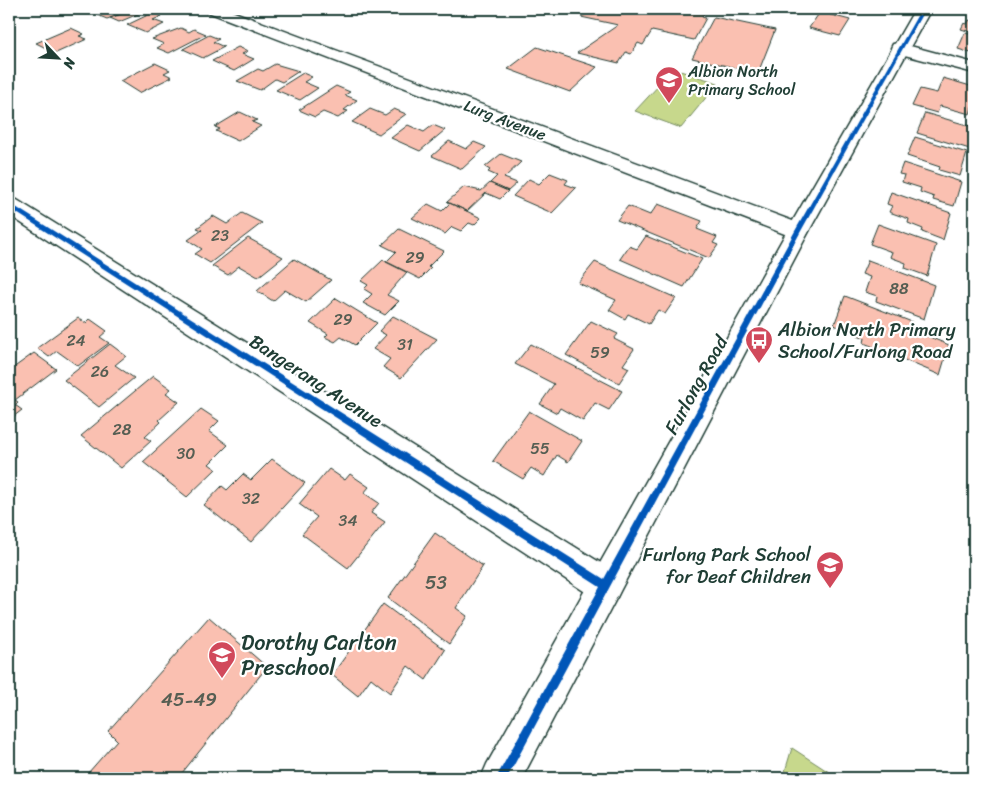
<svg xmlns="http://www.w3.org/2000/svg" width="983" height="787" viewBox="0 0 983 787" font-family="Sriracha,sans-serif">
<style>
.green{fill:#c7d88c;stroke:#738a60}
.building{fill:#fac0b1;stroke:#1f3d34}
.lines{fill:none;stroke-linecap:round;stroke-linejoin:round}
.street-casing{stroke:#1f3d34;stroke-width:3}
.secondary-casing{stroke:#1f3d34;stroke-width:3}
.street{fill:#fff;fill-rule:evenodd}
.secondary{fill:#fff;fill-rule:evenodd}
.cycleway-casing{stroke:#fff;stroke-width:3}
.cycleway{fill:#0057b8;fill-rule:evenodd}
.labels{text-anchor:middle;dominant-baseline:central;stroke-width:4.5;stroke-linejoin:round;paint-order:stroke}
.far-poi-label{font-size:16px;fill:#1f3d34;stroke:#fff;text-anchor:start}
.far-street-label{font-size:16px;fill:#1f3d34;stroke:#fff}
.number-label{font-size:16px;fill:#565e53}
.poi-label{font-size:19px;fill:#1f3d34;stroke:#fff;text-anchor:start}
.street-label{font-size:19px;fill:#1f3d34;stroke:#fff}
.near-number-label{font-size:19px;fill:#565e53}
.near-poi-label{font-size:22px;fill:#1f3d34;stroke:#fff;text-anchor:start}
</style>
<rect width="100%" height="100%" fill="#fff"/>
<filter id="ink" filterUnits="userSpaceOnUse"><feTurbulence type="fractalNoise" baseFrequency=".02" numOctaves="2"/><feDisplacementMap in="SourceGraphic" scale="10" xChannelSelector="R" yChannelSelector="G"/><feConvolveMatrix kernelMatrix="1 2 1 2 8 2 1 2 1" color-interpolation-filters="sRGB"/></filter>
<g filter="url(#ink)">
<path class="green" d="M674 69 718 83 681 128 635 111Z
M792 748 838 778H783Z"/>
<path class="building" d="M110 9H134L107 19 97 15Z
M134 9H150L119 22 110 18Z
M594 9H706L702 17 706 18 694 40 652 31 643 45 638 43 631 54 626 52 619 63 577 53 618 25 581 17Z
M154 12 162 16 153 20 164 24 146 33 127 25Z
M820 12 850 20 840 36 809 28Z
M714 17 775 30 758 73 692 58Z
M969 20 974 22V33L961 29 964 23 967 24Z
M71 28 84 34 79 36 87 39 56 53 36 43Z
M181 28 189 32 194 29 206 34 169 53 157 48 164 44 152 39Z
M965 33 974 35V54L958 49Z
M209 35 219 39 213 42 224 47 203 58 183 49Z
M238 47 248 51 242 54 254 59 234 71 212 61Z
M537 47 597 67 570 92 508 69Z
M155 63 170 70 164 73 172 77 139 93 120 81Z
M275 64 299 71 282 82 275 79 260 90 237 81 258 69 263 71Z
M303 73 312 77 304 82 318 88 300 100 276 90Z
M943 78 974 87V100L970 114 940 106 937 113 912 106 920 89 937 93Z
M336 86 350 92 345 95 357 100 344 110 348 111 338 118 323 112 315 117 299 110Z
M370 109 385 115 394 109 406 114 379 134 352 122Z
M240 112 257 120 252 122 261 126 238 141 216 131 220 129 215 127Z
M925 113 974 127 973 150 917 133Z
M408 125 424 132 433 125 445 130 420 151 391 138Z
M915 137 967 153 960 176 939 170 940 167 907 156Z
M449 141 466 149 474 142 486 147 462 169 432 156Z
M501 154 521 162 504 178 517 183 508 191 490 183 497 176 488 172 490 170 485 167Z
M903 163 961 182 954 206 933 200 934 197 920 192 921 188 902 182 904 175 899 174Z
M550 173 568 180 565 184 576 188 552 213 513 196 529 179 539 184Z
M490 183 508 191 500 199 486 193 467 211 447 202 464 187 481 191Z
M891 192 951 213 943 240 922 232 923 229 908 223 909 219 889 212 892 206 887 204Z
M450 203 481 218 474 225 469 223 461 231 452 227 445 234 412 218 428 204 442 211Z
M658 204 702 221 697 229 717 237 713 243 718 245 709 258 617 220 628 206 650 215Z
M242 213 262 223 210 263 195 254 202 249 188 240 202 230 197 228 213 216 227 224Z
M878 224 936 245 927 276 905 268 906 263 890 257 892 252 870 244Z
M399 229 444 251 428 267 431 268 420 279 386 262 396 252 382 245Z
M646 236 702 259 684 287 620 259 629 246 637 249Z
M248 238 283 257 258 277 239 266 228 275 212 266Z
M294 259 331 280 306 302 285 290 273 301 257 291Z
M383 260 407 272 387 295 399 301 385 315 363 303 372 294 364 289 368 285 361 281Z
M868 260 934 285 924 319 876 301 877 296 865 292 870 277 862 274Z
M595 262 676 298 665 314 658 310 649 324 628 314 625 319 609 310 616 300 578 283Z
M845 296 912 322 910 329 949 345 940 375 864 343 865 338 834 325Z
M336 298 377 323 355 345 341 337 335 342 325 337 328 334 310 323Z
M393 316 437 339 401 378 383 367 390 359 373 349 386 335 379 331Z
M78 318 86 323 90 319 107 331 100 337 109 343 78 366 57 351 49 357 37 348Z
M591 321 618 334 614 339 634 349 623 365 629 368 619 383 566 355Z
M110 344 126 356 115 365 134 378 99 407 64 380Z
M531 344 622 391 609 410 595 403 583 421 560 408 557 413 540 404 554 384 515 364Z
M34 353 56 369 15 400 18 402 15 405 22 410 9 420V371Z
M153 376 171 389 166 393 179 402 159 420 161 422 145 437 151 441 121 468 81 436Z
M201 409 219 421 209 431 228 445 209 464 216 469 187 497 143 462Z
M529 411 582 441 568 462 557 455 544 476 531 468 523 479 493 461Z
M272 459 305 483 251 542 204 505 222 486 227 490 243 474 251 480Z
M329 469 345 480 350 474 369 487 364 493 379 503 371 513 385 522 348 568 302 534 317 517 299 504Z
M435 533 483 566 456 608 467 616 449 644 388 598Z
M383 604 445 650 426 680 408 666 390 693 371 678 358 696 332 675Z
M209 617 267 667 178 778H93L88 773 117 740 108 731Z"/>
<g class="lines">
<g class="street-casing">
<path id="street" d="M206 9H226L806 226 809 231 806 236 798 239 790 236 208 12Z
M899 43 974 63V73L893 52 891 48 893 44Z
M9 198 17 200 617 573 622 585 617 597 605 602 593 597 9 215Z"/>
</g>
<g class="secondary-casing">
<path id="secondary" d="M915 9H931L809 231 522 778H481L487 764 787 231Z"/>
</g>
<use href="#street" class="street"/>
<use href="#secondary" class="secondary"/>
<g class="cycleway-casing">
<path id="cycleway" d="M921 9H925L801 231 507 778H496L600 587 9 208V203L11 204 604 579 795 231Z"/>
</g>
<use href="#cycleway" class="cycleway"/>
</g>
</g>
<defs>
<g id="school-pin" transform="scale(1.4375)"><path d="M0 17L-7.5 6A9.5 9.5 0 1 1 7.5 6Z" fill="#d1495b" stroke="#fff"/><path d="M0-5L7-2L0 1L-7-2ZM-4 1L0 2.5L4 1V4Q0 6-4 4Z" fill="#fff"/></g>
<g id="bus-pin" transform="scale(1.4375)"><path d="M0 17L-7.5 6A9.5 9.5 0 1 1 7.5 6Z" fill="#d1495b" stroke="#fff"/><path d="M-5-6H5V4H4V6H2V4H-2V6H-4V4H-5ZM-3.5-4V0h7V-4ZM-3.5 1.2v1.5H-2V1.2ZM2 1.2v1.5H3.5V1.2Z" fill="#fff"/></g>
</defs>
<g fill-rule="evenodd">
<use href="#school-pin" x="669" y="80"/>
<use href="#bus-pin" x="759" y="340"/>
<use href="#school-pin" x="830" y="565"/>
<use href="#school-pin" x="222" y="655"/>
</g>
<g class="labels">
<g class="far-poi-label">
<text x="688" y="71">Albion North<tspan x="688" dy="18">Primary School</tspan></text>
</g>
<g class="far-street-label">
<text transform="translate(505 120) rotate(21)">Lurg Avenue</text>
</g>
<g class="number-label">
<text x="220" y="235">23</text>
<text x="415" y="257">29</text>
<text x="899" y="288">88</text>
<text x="343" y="319">29</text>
<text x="76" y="340">24</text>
<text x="405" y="344">31</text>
<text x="600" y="352">59</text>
<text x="100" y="371">26</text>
<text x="122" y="429">28</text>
<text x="540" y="448">55</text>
<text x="186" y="453">30</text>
<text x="251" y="498">32</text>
<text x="348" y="520">34</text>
</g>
<g class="poi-label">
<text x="778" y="329">Albion North Primary<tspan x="778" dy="22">School/Furlong Road</tspan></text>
<text x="811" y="554" text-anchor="end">Furlong Park School<tspan x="811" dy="22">for Deaf Children</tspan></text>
</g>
<g class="street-label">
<text transform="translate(316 381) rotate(33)">Bangerang Avenue</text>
<text transform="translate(696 385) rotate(-61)">Furlong Road</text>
</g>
<g class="near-number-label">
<text x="436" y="582">53</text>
<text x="189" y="699">45-49</text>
</g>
<g class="near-poi-label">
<text x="241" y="642">Dorothy Carlton<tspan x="241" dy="25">Preschool</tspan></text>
</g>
</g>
<rect width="983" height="787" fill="none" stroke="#fff" stroke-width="30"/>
<rect x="15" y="15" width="953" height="757" fill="none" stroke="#1f3d34" stroke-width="2" filter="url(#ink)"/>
<g transform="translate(58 58) rotate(115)" stroke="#ffffff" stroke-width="4" paint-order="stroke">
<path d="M0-4L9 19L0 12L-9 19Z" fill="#1f3d34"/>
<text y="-8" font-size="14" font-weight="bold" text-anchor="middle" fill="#1f3d34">N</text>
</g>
</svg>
